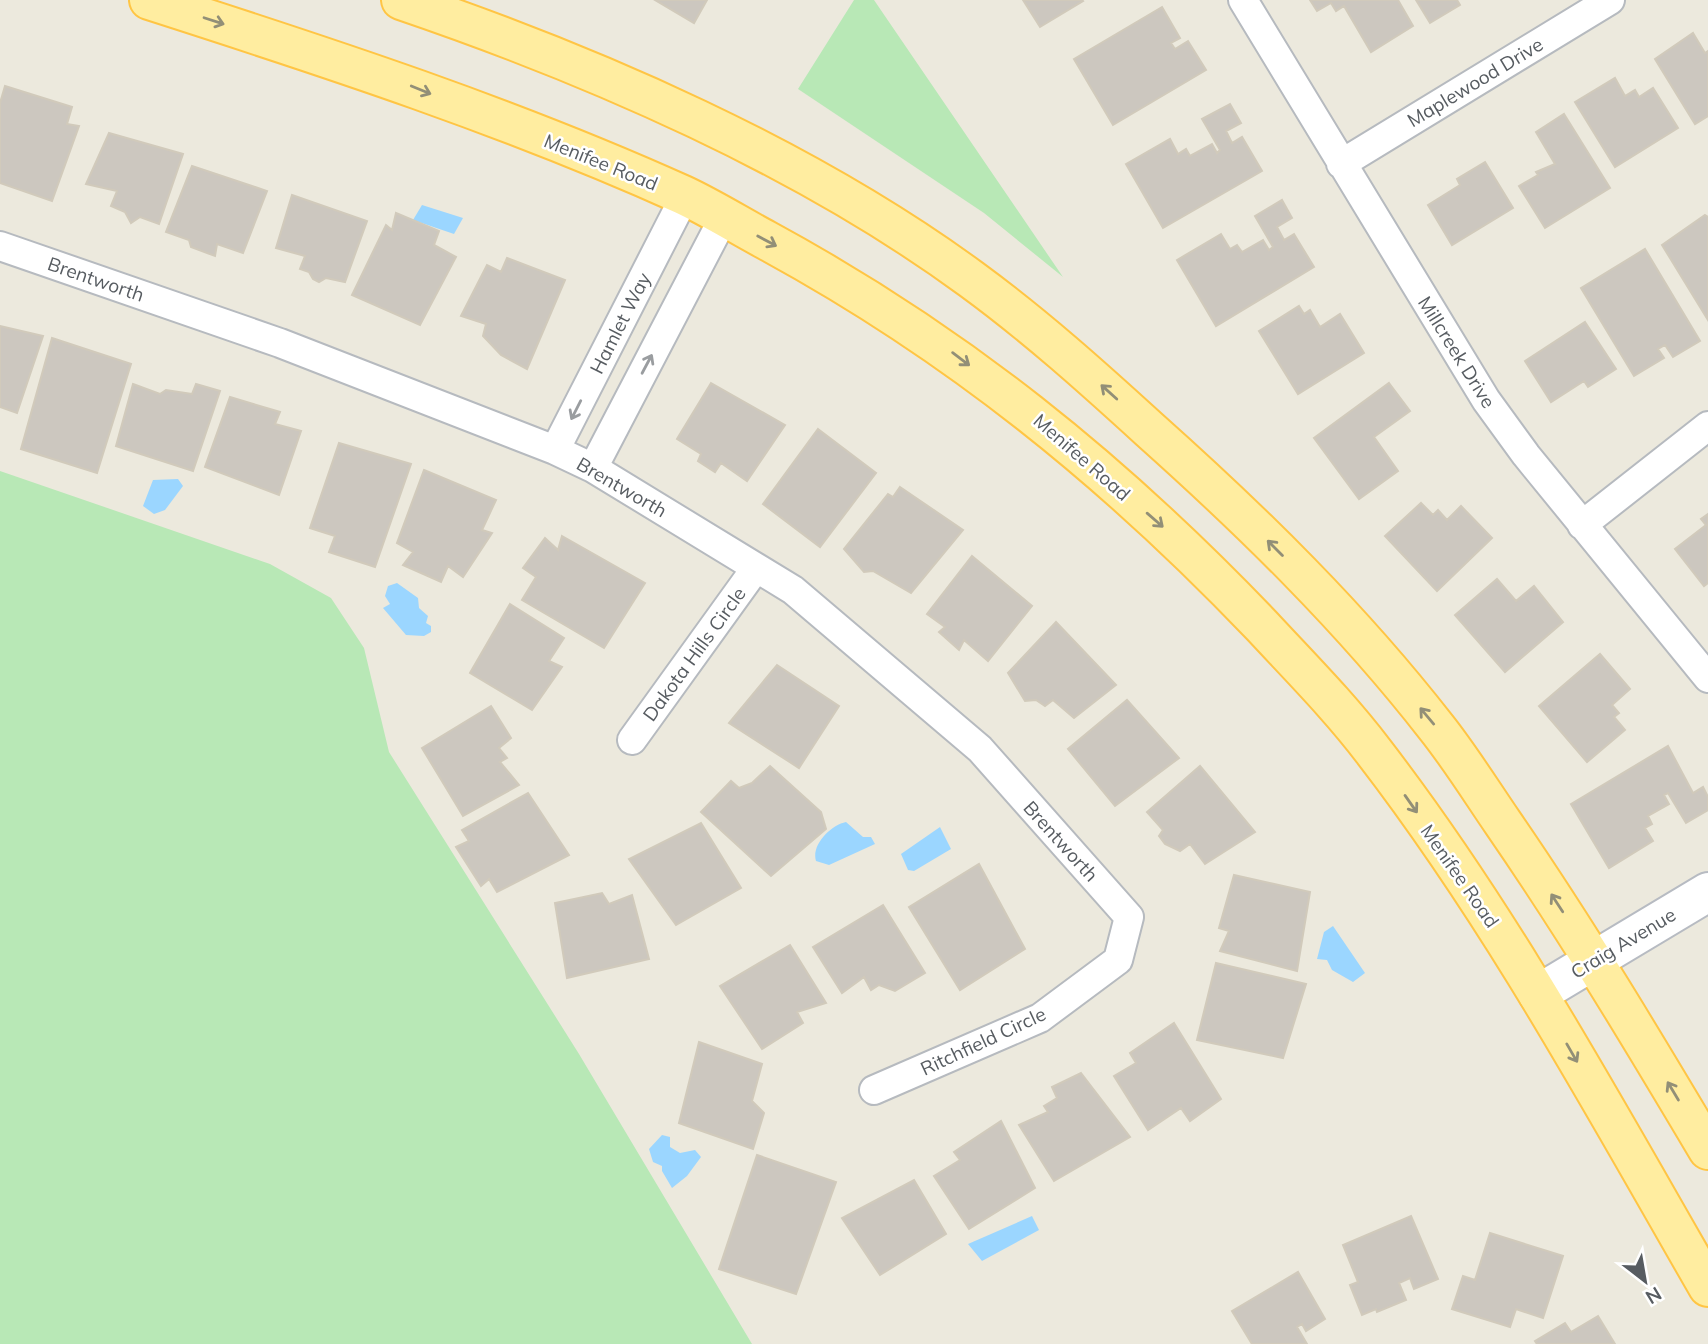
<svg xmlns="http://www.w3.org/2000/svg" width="1708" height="1344" viewBox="0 0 1708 1344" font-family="Mulish,sans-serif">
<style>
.green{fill:#b8e8b6}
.water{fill:#9bd6ff}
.building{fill:#ccc7bf;stroke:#d1cabb;stroke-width:2}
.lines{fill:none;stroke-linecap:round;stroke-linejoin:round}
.street-casing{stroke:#b6babf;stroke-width:32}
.secondary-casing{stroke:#b7bbc2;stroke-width:42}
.primary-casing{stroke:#ffc544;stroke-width:42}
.street{stroke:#fff;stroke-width:28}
.secondary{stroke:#fff;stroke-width:38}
.primary{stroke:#ffeda0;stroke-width:38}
.oneway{stroke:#928f77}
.oneway2{stroke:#9a9da0}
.labels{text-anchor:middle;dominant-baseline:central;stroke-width:5;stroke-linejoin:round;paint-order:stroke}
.street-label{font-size:19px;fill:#575c61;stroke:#fff}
</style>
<rect width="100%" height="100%" fill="#ece9dd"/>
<path class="green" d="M854 0H874L1063 277 984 213 798 89Z
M0 471 270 564 331 598 364 648 389 752 579 1054 752 1344H0Z"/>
<path class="water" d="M422 205 463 218 454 234 413 220Z
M178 479 183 486 165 510 154 514 143 506 153 480Z
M397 583 418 598 419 608 428 616 426 623 431 626V632L424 636 406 635 383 608 390 604 385 596 388 586Z
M846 822 863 837H871L875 844 829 865 816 861C811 845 831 825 846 822Z
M940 827 951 849 914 871 908 870 901 854Z
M1333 926 1365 973 1353 982 1332 970 1327 960 1317 959 1324 932Z
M662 1135 670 1137V1147L680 1153 695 1150 701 1157 687 1176 672 1188 662 1171V1166L653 1162 649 1149Z
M1032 1216 1039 1230 982 1261 968 1244Z"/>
<path class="building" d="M655 0H707L694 23Z
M1023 0H1082L1083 1 1040 27Z
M1310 0H1398L1413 26 1371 52 1344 6 1336 11 1331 3 1317 11Z
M1416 0H1457L1460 5 1430 23Z
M1162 7 1180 38 1171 43 1175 49 1188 41 1206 70 1113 125 1074 59Z
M1693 33 1705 53 1708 51V116L1695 124 1655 59Z
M1615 78 1625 96 1635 90 1639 97 1653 88 1678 128 1615 167 1575 102Z
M5 86 72 107 67 124 79 126 52 201 0 183V103Z
M1230 104 1241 123 1226 131 1232 143 1242 137 1262 171 1163 228 1126 164 1170 139 1178 154 1186 149 1190 156 1212 144 1217 153 1220 150 1202 119Z
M1564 114 1610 188 1545 228 1519 186 1538 175 1536 172 1555 164 1536 132Z
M109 133 183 154 159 224 140 217 131 223 125 212 111 206 117 191 86 184Z
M1485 162 1513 208 1452 245 1428 205 1460 185 1457 179Z
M192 166 267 191 243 253 217 244 215 256 191 247 189 240 166 232Z
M292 195 367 221 345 282 326 278 319 282 313 279 309 272 300 269 305 256 276 248Z
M1282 200 1292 218 1277 227 1284 240 1294 234 1314 267 1216 326 1177 260 1221 234 1230 249 1237 245 1242 252 1263 240 1269 250 1273 247 1255 216Z
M396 213 439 231 434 245 456 257 420 325 352 295 386 225 392 230Z
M1705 215 1708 217V320L1662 245Z
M1645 249 1700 341 1673 357 1665 345 1658 349 1664 358 1634 376 1581 288Z
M507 258 565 280 527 369 501 355 483 336 486 324 461 316 487 265 501 272Z
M1299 306 1304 314 1310 310 1320 327 1340 314 1364 353 1298 394 1259 331Z
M1585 322 1616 369 1588 387 1584 381 1551 402 1525 361Z
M0 326 43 336 17 413 0 407Z
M52 338 131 364 97 473 21 449Z
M711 383 785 425 747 481 721 463 715 472 698 461 701 454 677 439Z
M1389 383 1410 411 1374 437 1398 471 1359 499 1314 438Z
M133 384 160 394 166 390 192 394 196 384 220 391 193 471 116 446Z
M230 397 280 412 275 424 301 431 279 495 205 467Z
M818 429 876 473 820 547 763 504Z
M339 443 411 464 375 567 329 552 335 536 310 528Z
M424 470 496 500 482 530 492 533 463 577 448 566 441 582 403 565 413 552 397 543Z
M900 487 963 530 911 593 873 571 864 572 844 549 888 494 893 497Z
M1421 503 1433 515 1438 510 1447 520 1461 506 1492 538 1437 591 1385 536Z
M1708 514V583L1704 586 1675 549 1706 525 1701 519Z
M562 536 645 583 604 648 522 600 536 577 523 568 545 538 558 550Z
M972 556 1032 606 988 661 964 640 959 650 939 632 945 627 927 614Z
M1497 579 1516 601 1534 586 1563 622 1505 672 1455 615Z
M510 604 564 638 549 661 562 667 532 710 470 673Z
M1056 622 1116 685 1074 718 1053 700 1045 706 1036 700 1025 701 1008 673Z
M1600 654 1630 689 1612 705 1619 713 1614 717 1625 730 1587 762 1539 706Z
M777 665 839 706 799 768 729 723Z
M1127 700 1179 758 1115 806 1068 749Z
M491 706 511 738 499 748 507 758 500 762 519 785 463 816 422 748Z
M1668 746 1693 793 1703 787 1708 797V810L1686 823 1668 793 1664 795 1669 804 1648 816 1652 824 1645 828 1653 841 1609 868 1571 804Z
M770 766 821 812 826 829 771 876 701 812 731 781 739 788 752 783Z
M1200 766 1255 832 1205 864 1190 844 1180 851 1165 844 1159 836 1163 830 1147 812Z
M528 793 569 855 497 892 489 879 481 886 456 847 469 841 462 830Z
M701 823 741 888 676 925 629 859Z
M979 864 1025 949 960 990 909 907Z
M1234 875 1310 892 1297 971 1220 951 1229 931 1219 928Z
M602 893 609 904 632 895 649 959 567 978 555 903Z
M883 905 925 973 895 991 879 985 871 990 864 977 842 993 813 947Z
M790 945 826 1003 797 1012 803 1023 762 1049 720 986Z
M1216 963 1306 984 1283 1058 1197 1040Z
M1174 1023 1221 1099 1190 1121 1181 1108 1148 1130 1114 1076 1136 1063 1130 1053Z
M699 1042 762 1064 752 1101 764 1113 753 1149 679 1123Z
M1081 1073 1130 1137 1054 1181 1019 1125 1048 1112 1044 1106 1057 1098 1052 1087Z
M1001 1121 1035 1188 969 1229 934 1176 960 1160 954 1152Z
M757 1155 836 1182 796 1294 719 1269Z
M914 1180 946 1234 880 1275 842 1218Z
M1411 1216 1438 1279 1414 1289 1410 1278 1399 1283 1406 1300 1377 1312 1376 1309 1362 1315 1350 1285 1358 1282 1343 1245Z
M1490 1233 1563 1256 1543 1318 1516 1309 1510 1327 1452 1309 1463 1276 1475 1280Z
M1298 1272 1325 1319 1306 1331 1302 1324 1297 1327 1307 1344H1252L1232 1311Z
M1598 1316 1615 1344H1537L1535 1341 1565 1323 1571 1332Z"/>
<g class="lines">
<g class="street-casing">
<path id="street" d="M1243 0 1486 400 1526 455 1708 678
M1341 164 1610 0
M0 246 280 343 555 450 593 468 793 590 980 749 1129 917 1118 960 1040 1018 874 1090
M555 450 685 196
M593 468 724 217
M1582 525 1708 426
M632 740 756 568"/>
</g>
<g class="secondary-casing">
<path id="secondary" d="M1538 994 1708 892"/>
</g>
<g class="primary-casing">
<path id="primary" d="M149 0C330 58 510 117 683 195 711 208 738 225 766 240 956 343 1113 470 1262 626 1300 667 1340 707 1374 752 1502 918 1603 1105 1708 1287
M401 0C595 66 806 158 971 279 1034 325 1092 377 1150 430 1253 522 1351 618 1436 727 1460 757 1481 791 1503 823 1576 929 1642 1039 1708 1150"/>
</g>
<use href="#street" class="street"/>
<use href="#secondary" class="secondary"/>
<use href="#primary" class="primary"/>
</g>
<defs><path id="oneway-shaft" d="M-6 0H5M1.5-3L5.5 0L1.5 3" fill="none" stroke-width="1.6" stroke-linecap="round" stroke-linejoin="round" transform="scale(1.75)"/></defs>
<g class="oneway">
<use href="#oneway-shaft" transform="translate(214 21) rotate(18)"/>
<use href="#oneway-shaft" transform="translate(421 90) rotate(22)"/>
<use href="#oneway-shaft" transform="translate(767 241) rotate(28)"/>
<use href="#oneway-shaft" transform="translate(961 359) rotate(37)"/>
<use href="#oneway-shaft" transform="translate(1109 392) rotate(-138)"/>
<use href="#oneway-shaft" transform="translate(1155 520) rotate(41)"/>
<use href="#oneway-shaft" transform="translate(1275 548) rotate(-135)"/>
<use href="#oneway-shaft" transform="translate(1427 716) rotate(-130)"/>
<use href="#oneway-shaft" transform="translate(1411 804) rotate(55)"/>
<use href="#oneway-shaft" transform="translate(1557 903) rotate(-123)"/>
<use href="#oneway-shaft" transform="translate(1572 1053) rotate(60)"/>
<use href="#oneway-shaft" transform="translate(1673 1091) rotate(-121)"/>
</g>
<g class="oneway2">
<use href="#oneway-shaft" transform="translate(647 364) rotate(-62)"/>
<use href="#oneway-shaft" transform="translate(576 410) rotate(117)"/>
</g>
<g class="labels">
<g class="street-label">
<text transform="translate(1475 82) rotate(-31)">Maplewood Drive</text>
<text transform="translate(601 162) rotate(22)">Menifee Road</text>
<text transform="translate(96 279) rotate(19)">Brentworth</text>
<text transform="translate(620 323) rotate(-63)">Hamlet Way</text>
<text transform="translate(1457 352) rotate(58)">Millcreek Drive</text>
<text transform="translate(1082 457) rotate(41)">Menifee Road</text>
<text transform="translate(622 487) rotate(30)">Brentworth</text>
<text transform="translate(694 654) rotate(-54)">Dakota Hills Circle</text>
<text transform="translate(1061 841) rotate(48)">Brentworth</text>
<text transform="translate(1460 876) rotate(55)">Menifee Road</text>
<text transform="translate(1623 943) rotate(-31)">Craig Avenue</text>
<text transform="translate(983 1041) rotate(-25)">Ritchfield Circle</text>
</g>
</g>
<g transform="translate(1645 1281) rotate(149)" stroke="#ffffff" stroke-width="5" paint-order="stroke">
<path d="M0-5L12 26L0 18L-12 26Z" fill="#575c61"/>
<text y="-10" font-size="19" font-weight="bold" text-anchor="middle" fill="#575c61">N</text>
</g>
</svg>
